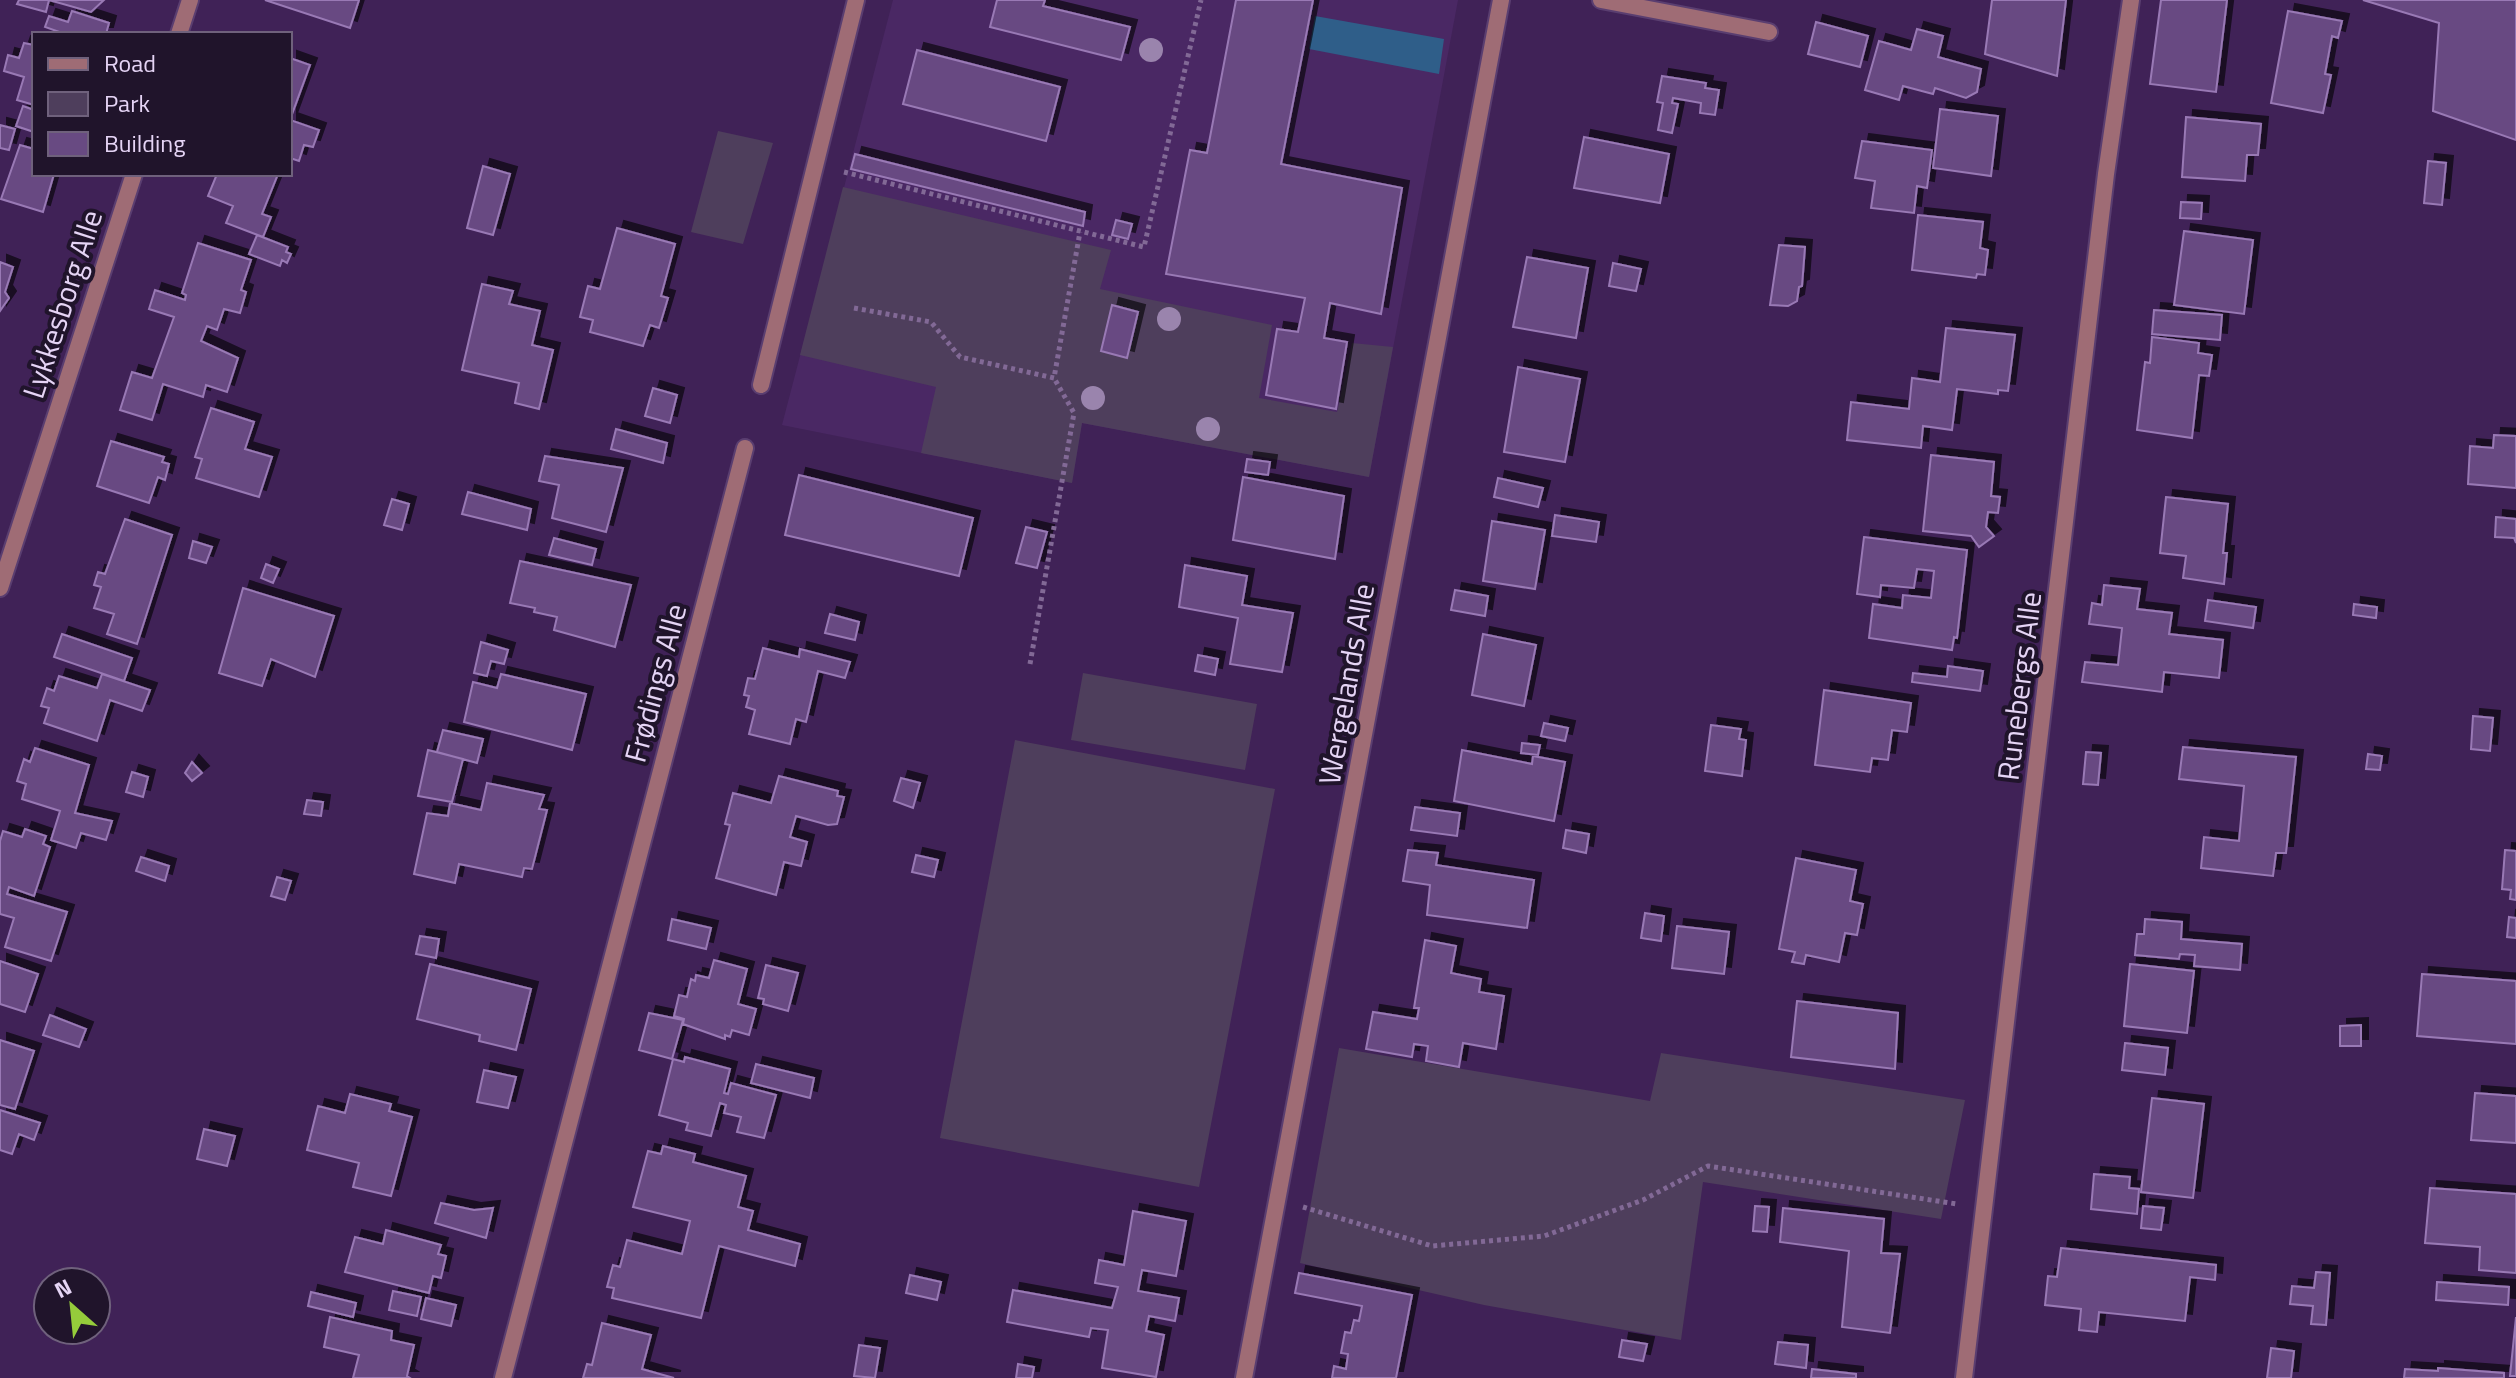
<svg xmlns="http://www.w3.org/2000/svg" width="2516" height="1378" viewBox="0 0 2516 1378" font-family="'Titillium Web',sans-serif">
<style>
.built{fill:#4a2864}
.green{fill:#4e3e5c}
.water{fill:#2f5e89}
.building{fill:#684a82;stroke:#9979b5;stroke-width:2;filter:url(#shadow)}
.lines{fill:none;stroke-linecap:round;stroke-linejoin:round}
.lane-casing{stroke:#5a3e70;stroke-width:20}
.street-casing{stroke:#5a3e70;stroke-width:20}
.path{stroke:#826996;stroke-width:5;stroke-dasharray:4 4;stroke-linecap:butt}
.lane{stroke:#9f6c75;stroke-width:16}
.street{stroke:#9f6c75;stroke-width:16}
.tree{fill:#9a84ad}
.labels{text-anchor:middle;dominant-baseline:central;stroke-width:8;stroke-linejoin:round;paint-order:stroke}
.street-label{font-size:30px;fill:#e5d4f5;stroke:#20142b}
</style>
<defs>
<filter id="shadow"><feDropShadow dx="7" dy="-7" stdDeviation="0" flood-color="#0009"/></filter>
</defs>
<rect width="100%" height="100%" fill="#402257"/>
<path class="built" d="M893 0H1458L1369 477 1082 423 1072 483 782 425Z"/>
<path class="green" d="M718 131 773 143 743 244 691 232Z
M843 187 1111 250 1100 289 1272 325 1259 398 1337 412 1352 343 1393 347 1369 477 1082 423 1072 483 921 453 936 387 800 355Z
M1083 673 1257 704 1245 770 1071 740Z
M1015 740 1275 789 1199 1187 940 1138Z
M1339 1048 1650 1101 1661 1053 1965 1100 1941 1219 1703 1182 1681 1340 1484 1305 1300 1263Z"/>
<path class="water" d="M1315 16 1444 39 1439 74 1309 49Z"/>
<path class="building" d="M19 0H49L46 12 17 4Z
M49 0H104L91 12Z
M265 0H359L350 28Z
M997 0H1045L1043 6 1130 27 1121 60 990 27Z
M1236 0H1313L1281 164 1402 188 1381 314 1330 303 1324 338 1347 342 1336 409 1266 395 1277 329 1298 332 1305 298 1166 274 1190 150 1207 153Z
M1992 0H2066L2057 76 1985 54Z
M2161 0H2227L2216 92 2150 84Z
M2363 0H2516V140L2433 111 2439 23Z
M72 11 109 23 106 34H65L45 27 49 16 68 22Z
M2288 11 2342 21 2338 38 2332 36 2325 74 2331 75 2323 113 2271 103Z
M1816 22 1868 36 1860 67 1808 54Z
M1917 29 1943 36 1938 57 1981 69 1977 92 1966 98 1935 88 1933 94 1903 86 1899 100 1865 90 1879 41 1911 50Z
M24 43 34 45V105L17 100 24 77 4 71 8 55 19 58Z
M917 50 1060 87 1046 141 903 104Z
M290 58 310 65 290 120 319 130 313 147 304 145 299 161 290 158Z
M1662 76 1706 83 1705 88 1719 90 1715 115 1700 113 1701 103 1673 98 1672 103 1678 104 1672 133 1658 130 1663 103 1657 102Z
M23 106 34 110V132L16 126Z
M1940 109 1998 116 1991 176 1933 168Z
M2186 117 2261 124 2258 155H2247L2245 181 2182 177Z
M0 125 15 129 9 150 0 148Z
M1584 137 1669 154 1660 203 1574 188Z
M1862 141 1932 150 1927 188 1917 186 1914 213 1871 208 1875 181 1855 178Z
M20 145 34 149V174H54L43 212 1 199Z
M855 154 1085 212 1083 226 851 169Z
M2428 161 2446 163 2442 205 2424 203Z
M483 166 510 174 493 235 467 228Z
M217 174H278L262 214 271 217 263 237 226 223 233 206 208 196Z
M2181 202 2202 203 2201 219 2180 218Z
M1918 215 1983 222 1980 248 1988 250 1985 275 1977 274 1976 278 1912 270Z
M1116 220 1132 224 1128 239 1112 235Z
M617 228 675 244 661 296 668 298 659 328 650 325 643 346 590 332 593 320 580 317 588 286 600 289Z
M2184 231 2253 240 2244 314 2174 305Z
M257 235 288 247 286 252 291 254 287 263 282 260 280 266 249 254Z
M198 243 251 260 241 290 246 292 240 313 224 309 217 330 207 326 201 341 238 358 227 392 206 385 203 397 163 384 152 420 120 410 132 372 152 378 174 317 149 309 155 290 185 300 186 295 182 293Z
M1779 245 1805 247 1802 286 1799 287 1797 301 1788 306 1770 305Z
M1527 257 1588 268 1576 338 1513 327Z
M0 262 13 267 5 292 9 298 0 311Z
M1613 263 1641 269 1636 291 1609 286Z
M482 284 513 291 509 304 540 311 532 345 553 350 539 409 515 403 519 383 462 370Z
M1112 305 1138 312 1127 358 1101 351Z
M2154 310 2222 315 2220 340 2152 334Z
M1946 328 2015 335 2008 391 1998 390V394L1957 389 1952 430 1923 426 1921 448 1847 440 1851 402 1909 409 1912 378 1940 382Z
M2152 337 2199 343 2198 353 2212 355 2209 376 2199 375 2192 438 2137 430 2145 362 2150 363Z
M1518 367 1580 379 1565 462 1504 452Z
M653 388 677 395 670 423 645 416Z
M211 408 254 422 245 449 272 457 259 497 196 478 202 459 195 457Z
M616 429 667 443 663 463 611 449Z
M2494 435 2516 436V488L2468 484 2470 446 2493 448Z
M111 441 164 457 162 462 169 464 165 480 158 477 149 503 97 486Z
M1931 455 1994 462 1991 496 2000 497 1998 513 1988 512 1986 527 1994 536 1979 547 1971 536 1923 531Z
M545 456 623 468 606 532 552 518 559 485 539 481Z
M1247 459 1270 462 1268 475 1245 472Z
M799 475 973 518 959 576 785 535Z
M1243 477 1344 496 1335 559 1233 540Z
M1498 478 1543 488 1538 507 1494 497Z
M468 492 531 509 527 530 462 514Z
M2166 497 2228 504 2223 553H2227L2224 584 2183 578 2186 556 2160 553Z
M392 499 409 504 402 530 384 525Z
M1555 515 1599 522 1596 542 1552 536Z
M2496 517 2516 519V543L2514 538 2495 537Z
M125 519 172 535 137 644 107 634 114 614 94 608 101 587 94 585 98 572 105 574Z
M1492 521 1545 530 1535 589 1483 581Z
M1026 527 1047 532 1037 568 1016 563Z
M1864 537 1967 550 1957 638 1954 637 1952 650 1869 638 1873 604 1902 608 1903 595 1931 598 1934 571 1917 569 1914 588 1881 585 1880 597 1857 594Z
M554 538 596 549 592 565 549 555Z
M193 541 212 547 206 563 189 558Z
M520 561 631 585 615 647 554 630 557 617 534 612 535 608 510 603Z
M266 564 279 569 273 583 261 578Z
M1185 565 1247 576 1242 605 1293 613 1282 672 1230 664 1238 618 1179 607Z
M2104 585 2140 589 2137 609 2172 613 2169 634 2223 640 2219 678 2164 672 2162 692 2082 682 2085 662 2118 665 2122 628 2089 624 2092 603 2102 605Z
M243 588 334 616 315 677 271 659 262 686 219 673Z
M1455 590 1488 596 1485 616 1451 610Z
M2208 600 2256 607 2253 628 2205 621Z
M2354 604 2377 607 2376 618 2353 615Z
M830 614 859 622 855 640 825 633Z
M62 634 132 658 124 681 54 657Z
M1483 634 1536 645 1524 706 1472 695Z
M481 642 508 650 504 664 491 661 487 676 474 673Z
M763 648 799 657 800 649 850 662 845 678 818 671 806 722 796 719 790 744 749 734 755 710 746 707 749 696 744 695 748 678 755 679Z
M1198 655 1218 659 1215 675 1195 671Z
M1948 666 1983 671 1980 691 1912 682 1913 673 1947 677Z
M102 674 150 690 142 711 110 700 97 741 44 723 49 708 41 706 47 688 54 691 59 676 97 688Z
M501 674 586 694 572 750 464 722 473 682 497 688Z
M1824 690 1911 703 1907 732 1892 730 1888 760 1872 758 1870 772 1815 765Z
M2473 716 2493 718 2490 751 2471 749Z
M1544 723 1568 728 1565 741 1541 736Z
M1711 725 1741 729 1739 739 1746 740 1742 776 1705 771Z
M443 730 483 739 477 763 437 752Z
M1522 743 1540 745 1538 755 1521 753Z
M2183 747 2296 757 2286 853H2276L2273 876 2201 868 2204 837 2239 841 2244 786 2179 779Z
M35 748 89 765 75 813 112 821 106 840 81 833 76 848 51 840 60 811 22 799 26 784 17 781 24 759 30 762Z
M428 750 463 759 452 802 418 796Z
M1462 750 1532 764 1533 756 1565 762 1554 821 1454 801Z
M2086 752 2101 753 2098 785 2083 784Z
M2368 754 2382 756 2380 770 2366 769Z
M192 762 202 773 192 781 185 773Z
M132 772 148 777 143 797 126 792Z
M779 776 838 791 837 796 844 797 837 824 828 825 796 816 790 837 807 842 801 866 784 862 776 895 716 878 730 825 725 824 733 793 771 803Z
M901 778 920 783 913 808 894 801Z
M487 783 544 795 539 809 547 810 532 869 524 868 522 877 459 864 455 883 414 874 427 813 448 816 450 803 481 810Z
M307 800 323 802 321 816 304 814Z
M1415 807 1460 813 1457 836 1411 830Z
M25 829 46 836 43 844 50 847 34 896 9 887 7 894 67 912 51 961 5 947 14 918 0 914V841L3 831 22 837Z
M1566 830 1589 834 1586 853 1563 848Z
M1408 850 1438 853 1436 865 1534 880 1527 928 1427 915 1430 885 1403 881Z
M2505 850 2516 851V900L2510 899 2511 890 2502 889Z
M916 855 938 860 934 877 912 872Z
M141 857 169 866 165 881 136 871Z
M1796 858 1856 870 1850 901 1863 904 1857 935 1845 933 1839 962 1806 955 1804 964 1792 962 1795 952 1779 949Z
M277 877 291 881 285 900 271 896Z
M1645 913 1664 916 1661 941 1641 938Z
M2509 917 2516 918V938L2507 937Z
M672 919 711 928 706 949 668 940Z
M2145 919 2182 922 2181 939 2242 944 2240 970 2194 966 2195 955 2180 954 2179 959 2135 955 2137 934H2144Z
M1677 926 1729 932 1724 974 1672 968Z
M420 936 439 939 436 958 416 954Z
M1425 940 1456 946 1451 973 1481 979 1479 992 1504 996 1496 1049 1463 1043 1459 1067 1426 1061 1428 1046 1414 1044 1412 1057 1366 1049 1373 1012 1417 1019 1419 1008H1414Z
M714 960 747 969 738 1004 756 1009 749 1035 732 1030 730 1037 725 1035V1039L683 1024 684 1019 674 1016 679 995 687 997 691 979 695 981 696 975 709 978Z
M0 961 38 974 25 1012 0 1004Z
M430 964 531 989 516 1050 479 1041 480 1035 417 1019Z
M2130 964 2194 971 2187 1033 2124 1026Z
M766 965 798 973 788 1011 763 1004 764 999 758 998Z
M2422 974 2516 981V1044L2417 1036Z
M1797 1001 1898 1013 1895 1069 1791 1057Z
M649 1013 683 1020 672 1059 639 1050Z
M50 1015 86 1029 79 1047 43 1035Z
M2361 1025V1046H2340V1026Z
M0 1040 34 1051 15 1109 0 1105Z
M2125 1043 2168 1048 2165 1075 2122 1070Z
M685 1057 730 1069 724 1093 728 1094 731 1083 776 1095 764 1138 737 1132 741 1117 724 1113 726 1105 720 1103 711 1136 686 1130 688 1123 659 1115 673 1059 684 1062Z
M756 1064 814 1078 810 1098 751 1083Z
M484 1070 516 1077 508 1108 477 1102Z
M2475 1093 2516 1096V1143L2471 1140Z
M350 1094 391 1104 389 1111 412 1117 391 1196 353 1187 359 1163 307 1150 318 1106 345 1113Z
M2152 1098 2204 1104 2193 1198 2141 1192Z
M0 1110 40 1123 34 1140 19 1134 12 1154 0 1150Z
M204 1129 235 1136 227 1166 197 1159Z
M663 1146 695 1154 693 1162 746 1176 738 1207 753 1211 748 1230 800 1244 795 1266 719 1246 701 1318 612 1298 614 1288 607 1287 613 1265 620 1267 627 1240 682 1254 690 1221 633 1207 648 1151 661 1154Z
M2094 1174 2130 1177 2129 1188 2139 1189 2137 1214 2091 1209Z
M2430 1188 2516 1194V1273L2479 1270 2480 1247 2425 1243Z
M441 1203 474 1210 493 1208 486 1238 435 1223Z
M1755 1206 1769 1207 1767 1232 1753 1231Z
M2143 1206 2164 1208 2161 1230 2141 1228Z
M1783 1208 1884 1219 1881 1253 1900 1254 1890 1333 1842 1327 1849 1251 1780 1242Z
M1133 1211 1186 1221 1176 1276 1142 1270 1138 1291 1179 1298 1175 1321 1149 1316 1146 1331 1164 1335 1156 1377 1102 1368 1108 1330 1091 1328 1089 1337 1007 1322 1013 1290 1112 1308 1118 1287 1095 1283 1099 1260 1124 1265Z
M386 1230 441 1245 438 1254 446 1256 441 1278 433 1276 429 1293 345 1272 355 1237 383 1244Z
M2061 1248 2216 1265 2215 1280 2190 1277 2185 1321 2099 1312 2097 1332 2079 1330 2081 1309 2045 1305 2048 1276 2057 1277Z
M2316 1272 2330 1273 2326 1325 2311 1324 2313 1306 2290 1304 2292 1286 2314 1288Z
M1299 1273 1412 1295 1396 1378H1332L1334 1366 1346 1369 1348 1354 1341 1353 1345 1332 1351 1333 1354 1320 1359 1321 1362 1306 1295 1293Z
M910 1275 941 1282 937 1300 906 1293Z
M2437 1282 2509 1287 2508 1305 2436 1300Z
M393 1291 421 1297 417 1316 389 1310Z
M311 1292 356 1303 353 1317 308 1306Z
M426 1298 456 1305 451 1326 421 1319Z
M330 1317 392 1331 391 1340 414 1345 407 1376 410 1378H353L359 1355 324 1347Z
M2516 1317V1376H2510Z
M602 1323 651 1335 642 1369 674 1378H583L587 1364 592 1365Z
M1622 1340 1647 1344 1643 1361 1619 1357Z
M1778 1342 1808 1345 1806 1368 1775 1364Z
M859 1345 880 1348 875 1378 854 1376Z
M2271 1348 2294 1351 2291 1378H2267Z
M1018 1364 1034 1367 1032 1378H1016Z
M2438 1368 2504 1373V1378H2404L2405 1369 2438 1371Z
M1812 1369 1856 1374V1378H1811Z"/>
<g class="lines">
<g class="lane-casing">
<path id="lane" d="M1601 0 1769 32"/>
</g>
<g class="street-casing">
<path id="street" d="M179 34 190 0
M761 385 856 0
M0 588 134 174
M503 1378 745 448
M1244 1378 1501 0
M1964 1378 2106 174 2131 0"/>
</g>
<path class="path" d="M844 172 1144 247 1201 0
M854 308 931 322 960 357 1054 378 1080 232
M1030 664 1074 413 1054 378
M1303 1207 1432 1246 1544 1236 1643 1200 1708 1166 1957 1204"/>
<use href="#lane" class="lane"/>
<use href="#street" class="street"/>
</g>
<g class="tree">
<circle cx="1151" cy="50" r="12"/>
<circle cx="1169" cy="319" r="12"/>
<circle cx="1093" cy="398" r="12"/>
<circle cx="1208" cy="429" r="12"/>
</g>
<g class="labels">
<g class="street-label">
<text transform="translate(62 304) rotate(-72)">Lykkesborg Alle</text>
<text transform="translate(655 683) rotate(-75)">Frødings Alle</text>
<text transform="translate(1346 684) rotate(-80)">Wergelands Alle</text>
<text transform="translate(2019 686) rotate(-83)">Runebergs Alle</text>
</g>
</g>
<rect x="32" y="32" width="260" height="144" fill="#20142b" stroke="#6f617c" stroke-width="2"/>
<rect x="48" y="58" width="40" height="12" fill="#9f6c75" stroke="#6f617c" stroke-width="2"/>
<text x="104" y="72" font-size="24" fill="#e5d4f5">Road</text>
<rect x="48" y="92" width="40" height="24" fill="#4e3e5c" stroke="#6f617c" stroke-width="2"/>
<text x="104" y="112" font-size="24" fill="#e5d4f5">Park</text>
<rect x="48" y="132" width="40" height="24" fill="#684a82" stroke="#6f617c" stroke-width="2"/>
<text x="104" y="152" font-size="24" fill="#e5d4f5">Building</text>
<g transform="translate(72 1306) rotate(333)"><circle r="38" fill="#20142b" stroke="#6f617c" stroke-width="2"/>
<path d="M0-6L14 30L0 20L-14 30Z" fill="#95cc3b"/>
<text y="-12" font-size="22" font-weight="bold" text-anchor="middle" fill="#e5d4f5">N</text>
</g>
</svg>
